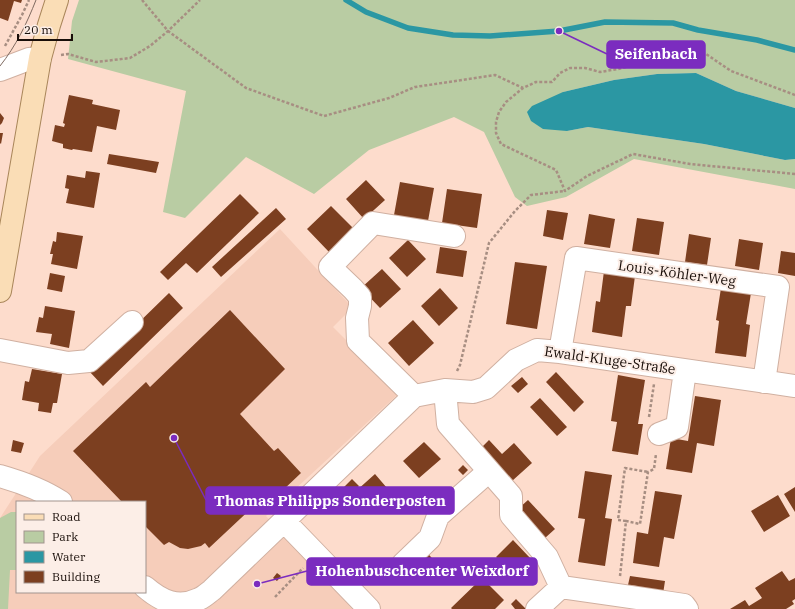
<svg xmlns="http://www.w3.org/2000/svg" width="795" height="609" viewBox="0 0 795 609" font-family="'IBM Plex Serif',serif">
<style>
.built{fill:#f6cdba;fill-rule:evenodd}
.green{fill:#b9cca3}
.water{fill:#2b97a3}
.lines{fill:none;stroke-linecap:round;stroke-linejoin:round}
.stream{stroke:#2b97a3;stroke-width:5.5}
.building{fill:#7c3f20}
.minor-casing{stroke:#d0b0a1;stroke-width:24}
.major-casing{stroke:#a9865a;stroke-width:24}
.path{stroke:#a78e82;stroke-width:2.5;stroke-dasharray:3 2;stroke-linecap:butt}
.minor{stroke:#fff;stroke-width:22}
.major{stroke:#faddb6;stroke-width:22}
.tram{stroke:#7f6a60;stroke-width:1}
.labels{text-anchor:middle;dominant-baseline:central;stroke-width:4;stroke-linejoin:round;paint-order:stroke}
.street-label{font-size:14px;fill:#190e09;stroke:#fceee7}
.leader{fill:none;stroke:#7b2cbf;stroke-width:1.5}
.callout-dot{fill:#7b2cbf;stroke:#fceee7;stroke-width:1.5}
.callout{fill:#7b2cbf;stroke:#7b2cbf;stroke-width:1.5}
.callout-label{font-size:15px;text-anchor:middle;font-weight:bold;fill:#fff}
</style>
<rect width="100%" height="100%" fill="#fddccc"/>
<path class="built" d="M280 229 350 305 346 314 333 327 393 387 397 395 266 516 352 609H0V518L40 456ZM17 502H145V592H17Z"/>
<path class="green" d="M79 0H795V108L736 91 696 73 657 74 614 80 563 92 567 131 588 127 704 144 785 160 795 159V189L634 159 566 197 527 206 515 197 484 132 454 117 369 150 314 194 246 157 185 218 163 212 186 91 68 59 72 21Z
M11 512H17V570H10L8 609H0V518Z"/>
<path class="water" d="M696 73 736 91 795 108V159L785 160 704 144 588 127 567 131 543 129 531 121 527 112 532 106 563 92 614 80 657 74Z"/>
<g class="lines">
<path class="stream" d="M346 0 366 12 408 28 453 35 490 36 559 31 605 22 673 23 698 30 757 40 795 50"/>
</g>
<path class="building" d="M0 0H22L21 3 14 1 8 21 0 18Z
M69 95 93 100 92 104 120 110 116 130 97 126 92 152 73 149 72 150 63 148V144L52 141 55 125 64 127 65 124 63 123Z
M0 113 4 118 2 123 0 125Z
M0 133H3L1 144 0 143Z
M109 154 159 162 156 173 107 164Z
M86 171 100 173 94 208 66 203 69 189 65 188 67 175 85 178Z
M366 180 385 200 364 219 346 199Z
M400 182 434 188 428 221 394 215Z
M447 189 482 194 477 228 442 223Z
M240 194 259 213 197 273 186 263 168 280 160 272Z
M331 206 354 229 329 252 307 229Z
M276 208 286 219 221 277 212 267Z
M547 210 568 213 563 240 543 236Z
M589 214 615 219 610 248 584 244Z
M637 218 664 222 659 255 632 251Z
M57 232 83 236 77 269 51 264 53 254H50L53 241 56 242Z
M689 234 711 238 707 265 685 262Z
M739 239 763 243 759 270 735 266Z
M408 240 426 259 407 277 389 258Z
M440 247 467 251 463 277 436 273Z
M781 251 795 253V276L778 273Z
M515 262 547 266 537 329 506 324Z
M382 269 401 289 380 308 361 288Z
M604 271 635 276 631 306H626L622 337 592 332 596 301 600 302Z
M50 273 65 276 62 292 47 289Z
M440 288 458 308 439 326 421 306Z
M721 288 751 293 746 324 750 325 746 357 715 353 719 321 716 320Z
M169 293 183 308 103 386 89 371Z
M45 306 75 311 69 348 50 344 52 334 36 332 39 317 43 318Z
M230 310 285 369 240 414 274 451 278 448 301 473 262 510 256 504 209 548 205 543 201 546 188 549 180 548 169 542 164 545 145 526V502H122L73 451 146 382 150 387Z
M413 320 434 343 409 366 388 343Z
M32 369 62 374 57 403H53L51 413 38 411 39 403 22 400 25 381 29 382Z
M556 372 584 402 574 412 546 382Z
M618 375 645 380 638 424H643L638 455 612 451 617 422 611 421Z
M522 377 528 384 518 393 511 386Z
M695 396 721 400 714 446 697 443 692 473 666 469 671 438 688 441Z
M540 398 567 427 557 436 530 407Z
M13 440 24 443 21 453 11 451Z
M489 440 502 454 514 443 532 463 512 481 478 451Z
M424 442 441 459 419 478 403 461Z
M463 465 468 470 463 475 458 470Z
M585 471 612 475 605 518 612 519 605 566 578 562 585 519 578 518Z
M375 474 393 495 375 512 356 491Z
M352 479 359 486 343 501 337 494Z
M795 487V512L784 494Z
M655 491 682 495 674 539 664 537 659 567 633 563 637 532 648 534Z
M778 495 790 516 764 532 751 511Z
M528 500 555 529 545 538 518 509Z
M513 540 531 559 514 576 496 557Z
M423 548 438 565 421 581 405 564Z
M782 571 789 581 795 578V599L792 601 794 604 786 609H730L745 600 749 606 762 598 755 588Z
M277 573 281 576 277 581 273 578Z
M630 576 665 581 663 594 636 590 637 586 628 585Z
M482 578 504 600 495 609H452L451 608Z
M516 599 526 609H515L511 604Z"/>
<g class="lines">
<g class="minor-casing">
<path id="minor" d="M0 70 29 59 40 58
M0 350 68 363 89 361 132 322
M560 352 576 258 778 287 764 382
M445 390 448 424 511 496V515L547 557 561 587
M414 396 358 341 357 318 360 306V297L353 289 330 267 373 223 454 236
M659 434 677 427 685 371
M0 476C21 482 43 490 61 502
M284 521 369 609
M403 564 430 538 438 516 489 471
M145 587C161 601 178 609 199 599 204 597 208 593 212 590L414 396 445 390 473 392 486 388 516 360 537 350 560 352 795 386
M537 609 561 587 617 595 684 605 687 609"/>
</g>
<g class="major-casing">
<path id="major" d="M0 291 40 58 49 25 57 0"/>
</g>
<path class="path" d="M142 0 168 31 246 88 324 116 389 98 415 87 495 75 523 88
M5 46 22 15 29 0
M61 55 68 54 96 62 130 58 150 46 168 31 200 0
M795 95 731 71 706 54 676 55 618 69 600 72 585 68H570L560 73 552 82H536L523 88 506 102 499 112 496 122V133L501 144 556 170 565 191 587 176 633 154 690 164 795 174
M457 371 460 365 489 243 515 211 531 195 565 191
M649 417 654 384
M626 521 618 520 625 468 648 472
M620 576 626 521 640 524 648 472 654 469 656 454
M275 597 303 568"/>
<use href="#minor" class="minor"/>
<use href="#major" class="major"/>
<path class="tram" d="M0 66C16 46 27 23 36 0"/>
</g>
<g class="labels">
<g class="street-label">
<text transform="translate(677 273) rotate(8)">Louis-Köhler-Weg</text>
<text transform="translate(610 360) rotate(8)">Ewald-Kluge-Straße</text>
</g>
</g>
<path class="leader" d="M559 31L607 54M174 438L206 500M257 584L307 571"/>
<g class="callout-dot">
<circle cx="559" cy="31" r="4"/>
<circle cx="174" cy="438" r="4"/>
<circle cx="257" cy="584" r="4"/>
</g>
<g class="callout">
<rect x="607" y="41" width="98" height="27" rx="4"/>
<rect x="206" y="487" width="248" height="27" rx="4"/>
<rect x="307" y="558" width="230" height="27" rx="4"/>
</g>
<g class="callout-label">
<text x="656" y="59">Seifenbach</text>
<text x="330" y="506">Thomas Philipps Sonderposten</text>
<text x="422" y="576">Hohenbuschcenter Weixdorf</text>
</g>
<rect x="16" y="501" width="130" height="92" fill="#fceee7" stroke="#a1948e"/>
<rect x="24" y="514" width="20" height="6" fill="#faddb6" stroke="#a1948e"/>
<text x="52" y="521" font-size="12" fill="#190e09">Road</text>
<rect x="24" y="531" width="20" height="12" fill="#b9cca3" stroke="#a1948e"/>
<text x="52" y="541" font-size="12" fill="#190e09">Park</text>
<rect x="24" y="551" width="20" height="12" fill="#2b97a3" stroke="#a1948e"/>
<text x="52" y="561" font-size="12" fill="#190e09">Water</text>
<rect x="24" y="571" width="20" height="12" fill="#7c3f20" stroke="#a1948e"/>
<text x="52" y="581" font-size="12" fill="#190e09">Building</text>
<path d="M18 34v6h54v-6" fill="none" stroke="#190e09" stroke-width="2"/>
<text x="24" y="34" font-size="12" fill="#190e09" stroke="#fceee7" stroke-width="3" paint-order="stroke">20 m</text>
</svg>
